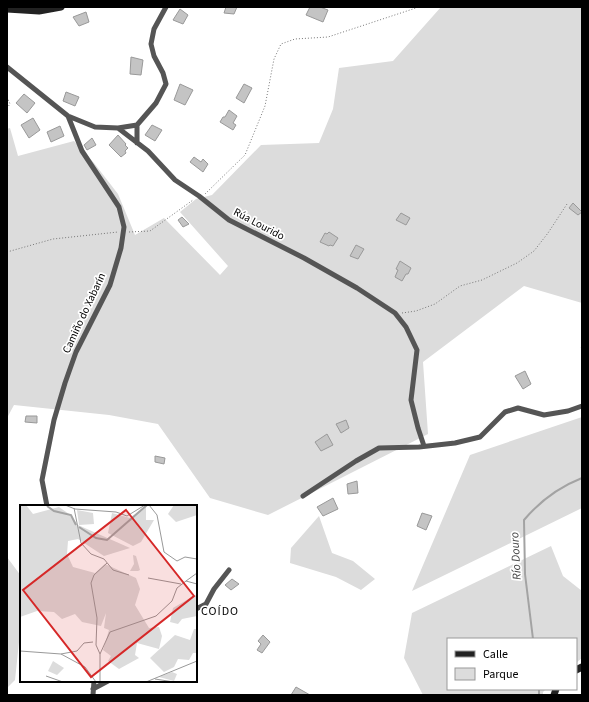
<svg xmlns="http://www.w3.org/2000/svg" width="589" height="702" viewBox="0 0 589 702" font-family="'Source Sans 3',sans-serif">
<style>
.green{fill:#dcdcdc}
.lines{fill:none;stroke-linecap:round;stroke-linejoin:round}
.stream{stroke:#a3a3a3;stroke-width:2}
.building{fill:#c4c4c4;stroke:#999}
.path{stroke:#777;stroke-width:1;stroke-dasharray:1 2;stroke-linecap:butt}
.street{stroke:#555;stroke-width:5}
.secondary{stroke:#222;stroke-width:7}
.labels{text-anchor:middle;dominant-baseline:central;stroke-width:3.5;stroke-linejoin:round;paint-order:stroke}
.street-label{font-size:11px;fill:#000;stroke:#fff}
.water-label{font-size:12px;font-style:italic;fill:#444;stroke:#fff}
.neighbourhood-label{font-size:12px;letter-spacing:1px;fill:#000;stroke:#fff}
.inset-river{fill:none;stroke:#a3a3a3;stroke-width:2}
.inset-road{fill:none;stroke:#999;stroke-width:1}
.view{fill:#d62828;fill-opacity:0.15;stroke:#d62828;stroke-width:2}
.inset-edge{fill:none;stroke:#000;stroke-width:2}
</style>
<rect width="100%" height="100%" fill="#fff"/>
<path class="green" d="M441 7H582V303L524 286 423 362 428 434 268 515 210 498 158 424 109 415 14 405 7 418V129L10 128 18 156 74 141 94 163 118 194 135 235 164 218 220 275 228 266 180 212 196 199 212 195 261 145 319 143 333 109 339 68 393 61Z
M582 417V508L412 591 470 455Z
M319 516 332 553 353 561 375 579 361 590 336 577 290 563 291 548Z
M551 546 563 576 582 591V658L576 663V639H448V689H546L543 692V695H423L404 658 412 613Z
M7 557 21 576 20 592 21 623 15 680 7 688Z"/>
<g class="lines">
<path class="stream" d="M533 639 525 574 524 520C540 501 559 487 582 478
M539 695V689"/>
</g>
<path class="building" d="M226 7H237L234 14 224 13Z
M310 7H320L328 10 323 22 306 15Z
M180 9 188 15 183 24 173 20Z
M86 12 89 22 79 26 73 17Z
M131 57 143 60 141 75 130 74Z
M180 84 193 90 185 105 174 100Z
M244 84 252 88 244 103 236 98Z
M66 92 79 97 75 106 63 101Z
M24 94 35 103 27 113 16 103Z
M229 110 237 116 233 123 236 125 233 130 220 122 223 117H225Z
M33 118 40 130 29 138 21 125Z
M152 125 162 130 155 141 145 135Z
M60 126 64 136 51 142 47 132Z
M118 135 126 144 125 145 128 148 125 151 126 153 121 157 109 145Z
M92 138 96 145 87 150 84 145Z
M194 157 201 162 203 159 208 164 203 172 190 162Z
M573 203 582 212 578 215 569 208Z
M401 213 410 218 406 225 396 220Z
M182 217 189 224 183 227 178 220Z
M329 232 338 238 333 246 330 245 329 246 320 242 325 233 327 234Z
M356 245 364 249 358 259 350 256Z
M400 261 411 268 408 274H406L402 281 395 277 398 270 396 269Z
M525 371 531 384 523 389 515 376Z
M26 416H37V423L25 422Z
M346 420 349 428 341 433 336 424Z
M327 434 333 445 321 451 315 442Z
M155 456 165 458 164 464 155 462Z
M357 481 358 493 348 494 347 484Z
M333 498 338 509 323 516 317 507Z
M422 513 432 516 426 530 417 526Z
M232 579 239 584 231 590 225 585Z
M263 635 270 642 262 653 257 650 261 644 258 641Z
M296 687 310 695H291Z"/>
<g class="lines">
<path class="path" d="M7 97 10 104 7 108
M205 194 245 155 265 106 274 59 281 44 295 39 328 37 419 7
M129 232 150 231 193 200
M7 252 53 239 118 232
M402 313 416 311 435 304 460 286 482 280 517 263 534 251 548 233 567 204
M582 345 581 347 582 350"/>
<path class="street" d="M7 67 68 116 95 127 118 128 148 151 175 180 199 196 229 220 304 258 357 288 395 313 406 327 417 350 411 400 418 428 424 446
M137 125 156 103 166 84 163 73 154 56 151 44 154 29 166 7
M118 128 137 125V143
M303 496 356 461 379 448 419 447 455 443 480 437 505 412 518 408 544 415 568 411 582 406
M47 506 42 480 54 420 65 383 76 352 110 285 121 248 124 227 119 207 82 151 68 116
M196 609 206 604 214 589 229 570
M93 689 108 681
M93 695 94 681"/>
<path class="secondary" d="M7 9 39 11 61 7
M576 670 582 667
M554 695 556 689"/>
</g>
<g class="labels">
<g class="street-label">
<text transform="translate(259 224) rotate(28)">Rúa Lourido</text>
<text transform="translate(84 313) rotate(-65)">Camiño do Xabarín</text>
</g>
<g class="water-label">
<text transform="translate(516 556) rotate(-93)">Río Douro</text>
</g>
<g class="neighbourhood-label">
<text x="220" y="611">COÍDO</text>
</g>
</g>
<g transform="translate(20 505)">
<rect width="177" height="177" fill="#fff"/>
<path d="M0 0H6L13 9 39 2 49 9 58 20 110 43 84 51 58 34 48 36 47 49 53 62 75 68 85 59 116 73 120 84 115 100 129 123 139 122 142 131 139 144 117 138 115 150 119 153 99 164 88 156 91 151 83 145 89 125 84 123 86 108 81 121 62 117 55 109 42 114 34 107 17 106 0 112ZM154 0H177V10L156 17 148 9ZM126 1V15H134L121 37 113 41 88 28 92 8 110 13ZM57 5 73 8 74 19 59 20ZM113 50 116 51 120 65 118 66H110L114 59ZM177 89V111L162 114 158 119 150 117 153 103ZM174 124H177V148H173L169 155 158 154 154 162 144 167 130 153 155 130 170 135ZM33 156 44 163 37 170 28 166ZM152 167 157 169 154 176 139 172Z" fill="#dcdcdc"/>
<path class="inset-river" d="M27 1 34 6 51 10 56 20M59 22 76 33 87 35 127 0"/>
<path class="inset-road" d="M45 0 55 4 96 7 107 11 125 0M129 0 137 10 144 47 157 56 165 52 177 54M54 3 61 38 71 49 84 54 93 65 109 70M177 68 166 76 177 79M128 73 161 79M0 146 41 149 65 162 76 177M41 149 57 146 64 138 73 137M80 149 90 127 136 111 152 96 157 83 166 76M26 171 43 177M135 174 154 177M80 177V149L76 140 77 113 71 78 74 70 87 58M126 177 177 156"/>
<path class="view" d="M106 5 174 91 71 172 3 85Z"/>
<rect width="177" height="177" class="inset-edge"/>
</g>
<rect width="589" height="702" fill="none" stroke="#000000" stroke-width="16"/>
<rect x="447" y="638" width="130" height="52" fill="#ffffff" stroke="#999999"/>
<rect x="455" y="651" width="20" height="6" fill="#222222" stroke="#999999"/>
<text x="483" y="658" font-size="12" fill="#000000">Calle</text>
<rect x="455" y="668" width="20" height="12" fill="#dcdcdc" stroke="#999999"/>
<text x="483" y="678" font-size="12" fill="#000000">Parque</text>
</svg>
